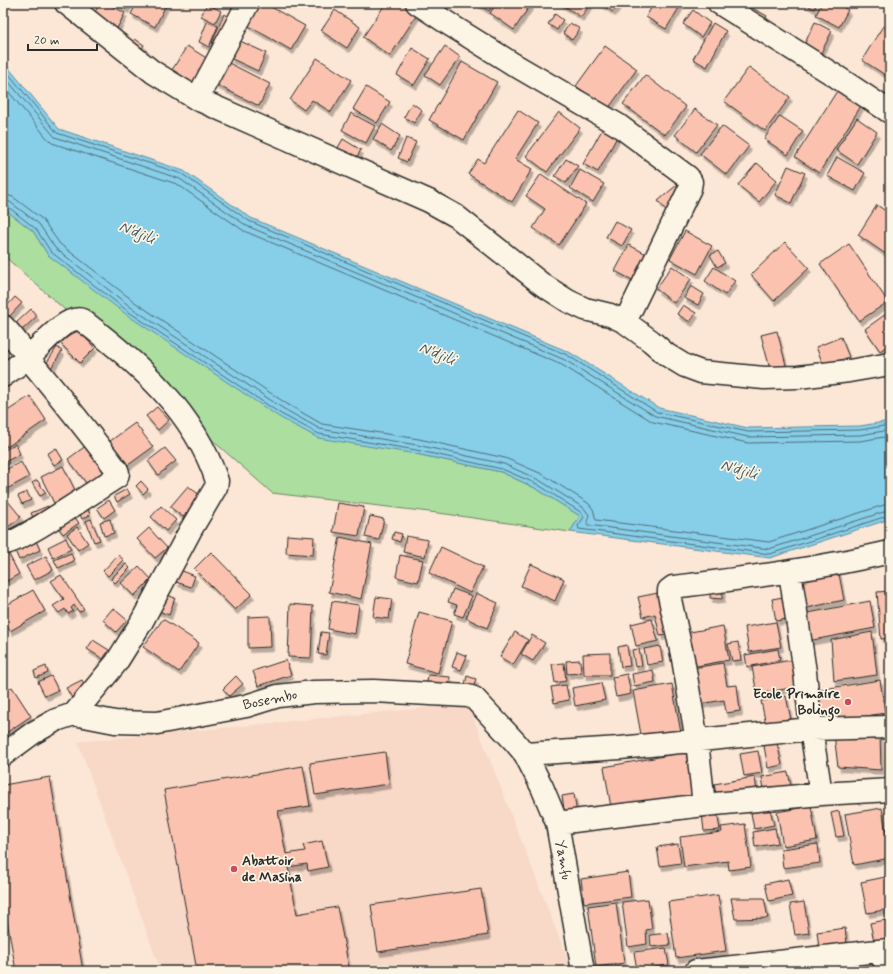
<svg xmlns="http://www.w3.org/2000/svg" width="893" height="974" viewBox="0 0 893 974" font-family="Mynerve,sans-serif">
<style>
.built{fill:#f8d8c7}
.green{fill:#acdea0;stroke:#6c8466}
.water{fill:#87cee8;stroke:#628d9c}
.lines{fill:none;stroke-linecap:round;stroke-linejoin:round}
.shore{stroke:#506c77;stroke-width:1}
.building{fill:#fbc3af;stroke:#2b2b2b;filter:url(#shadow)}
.street-casing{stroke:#2b2b2b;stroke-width:25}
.street{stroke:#fcf5e5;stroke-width:22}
.poi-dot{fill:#d1495b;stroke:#fcf5e5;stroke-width:1.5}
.labels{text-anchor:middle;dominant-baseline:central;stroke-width:3.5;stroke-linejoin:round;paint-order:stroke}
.poi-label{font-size:14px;font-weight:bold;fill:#2b2b2b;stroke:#fcf5e5;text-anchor:end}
.street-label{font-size:14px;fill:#2b2b2b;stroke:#fcf5e5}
.water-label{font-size:15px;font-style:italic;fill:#42545a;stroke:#fcf5e5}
</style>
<defs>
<filter id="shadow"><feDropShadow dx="2.5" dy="4.5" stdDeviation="0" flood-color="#0004"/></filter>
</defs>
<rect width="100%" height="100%" fill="#fce6d5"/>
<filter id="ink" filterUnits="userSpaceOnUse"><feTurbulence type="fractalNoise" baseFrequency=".025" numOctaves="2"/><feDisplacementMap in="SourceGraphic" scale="8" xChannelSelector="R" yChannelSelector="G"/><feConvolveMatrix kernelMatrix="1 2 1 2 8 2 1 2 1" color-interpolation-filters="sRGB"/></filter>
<g filter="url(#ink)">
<path class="built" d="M468 704 572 971H161L78 742Z
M878 956 886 971H777Z"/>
<path class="green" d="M3 208 33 231 48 255 80 278 416 454 501 472 535 488 580 516 570 532 446 514 272 493 3 255Z"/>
<path class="water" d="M3 61 59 129 184 171 251 218 569 352 659 408 748 428 860 426 890 421V519L770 558 570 532 580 516 535 488 501 472 416 454 318 438 279 417 127 315 48 255 33 231 3 208Z"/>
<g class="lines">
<path class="shore" d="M3 67 57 133 182 174 249 221 567 355 657 412 748 432 860 430 890 425
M3 75 55 137 180 179 247 226 565 360 655 416 748 437 860 435 890 430
M3 85 47 138 52 143 177 184 244 231 562 365 653 422 748 443 860 441 890 436
M3 194 13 197 42 219 60 244 136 303 287 404 322 424 419 439 505 458 542 474 588 503 593 509 596 520 769 542 884 505 890 504
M3 200 10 202 39 224 55 248 132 308 284 409 320 429 417 445 504 464 539 480 584 508 589 515 587 523 588 525 769 549 890 510
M3 205 7 206 36 229 51 252 129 312 281 414 319 434 416 450 502 469 537 484 582 513 584 517 578 526 579 529 770 554 890 515"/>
</g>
<path class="building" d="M100 3H106L125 13 114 34 90 21Z
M115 3H130L126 9Z
M137 3H167L155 27 131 14Z
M260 3H264L305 26 291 50 247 25Z
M386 3H404L418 13 390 56 363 37Z
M476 3H493L489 11Z
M497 3H529L531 4 514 30 490 13Z
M560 3H591L581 17Z
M600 3H619L613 12Z
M654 3H682L666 29 646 17Z
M804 3H817L814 9Z
M822 3H835L848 10 839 27 816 15Z
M207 4 221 11 215 23 201 16Z
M747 5 767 16 763 23 743 12Z
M335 10 360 27 347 48 321 31Z
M693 10 710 23 701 37 683 24Z
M224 14 235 19 223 47 212 43Z
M555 14 563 20 557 30 548 24Z
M207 22 218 26 209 47 199 42Z
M815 22 832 31 821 53 804 45Z
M570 23 580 29 572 40 563 33Z
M713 23 726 31 707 67 693 59Z
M883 26 890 31V78L862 60Z
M135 39 144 45 139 54 129 49Z
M238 40 266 53 258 71 230 58Z
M187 46 208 59 193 83 172 70Z
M445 46 460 57 440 85 425 75Z
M605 46 637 69 608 109 576 86Z
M412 48 430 59 414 85 397 75Z
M317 58 351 80 331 112 312 100 304 110 290 100Z
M227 62 270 84 259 106 215 84Z
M462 62 497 82 464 140 429 120Z
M749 67 790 97 765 131 724 101Z
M645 75 686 107 665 135 623 104Z
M366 87 390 102 377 123 353 109Z
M837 91 861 106 819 173 795 157Z
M412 103 422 110 414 123 404 117Z
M695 109 717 125 696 152 675 135Z
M518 110 538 123 515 159 532 169 512 202 468 174 478 159 484 163Z
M559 112 580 128 547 172 526 156Z
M351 113 375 126 366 143 342 130Z
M780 116 803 131 788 155 764 139Z
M857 118 877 132 857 164 836 150Z
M382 124 400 136 391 151 373 139Z
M722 126 749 146 727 175 700 154Z
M603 128 617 137 598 172 583 164Z
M406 138 416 142 407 162 398 158Z
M343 139 361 150 351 167 333 156Z
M837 157 865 173 855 191 827 176Z
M566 159 578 166 566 183 555 176Z
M757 163 777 180 759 202 738 185Z
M788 166 805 173 791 203 775 195Z
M580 170 604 184 593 202 570 188Z
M541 174 586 204 559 245 533 228 545 209 526 196Z
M678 184 686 193 666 210 658 201Z
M877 205 890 214V257L858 235Z
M615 221 631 230 622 246 606 237Z
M685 231 712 246 697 274 670 259Z
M785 242 809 268 774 301 751 275Z
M849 244 888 302 859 321 820 264Z
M629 245 654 258 640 284 615 271Z
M718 251 725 263 717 267 710 255Z
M672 266 691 279 674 303 656 289Z
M714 267 735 281 725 295 705 281Z
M691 286 704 294 698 305 684 298Z
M15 297 22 303 7 319 3 315V310Z
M683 305 696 313 690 322 677 314Z
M31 309 37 316 20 332 14 325Z
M890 311V344L880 351 865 329Z
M75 327 95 348 80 363 59 342Z
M777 331 786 365 770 369 761 335Z
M841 337 849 357 824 366 816 347Z
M57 347 62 351 51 368 46 364Z
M30 396 46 420 7 447 3 441V414Z
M157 407 169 420 158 430 146 416Z
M135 423 153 447 124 468 106 444Z
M15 444 20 454 3 463V451Z
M87 445 106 470 87 484 68 459Z
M56 448 63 460 54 465 47 454Z
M165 448 176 461 158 475 148 461Z
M21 462 29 477 3 491V471Z
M63 466 76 492 54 503 41 477Z
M37 480 46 493 40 496 32 483Z
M141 481 148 489 143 494 136 486Z
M188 486 201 496 183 517 170 507Z
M127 489 130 494 117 502 114 496Z
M27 492 31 500 22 504 18 496Z
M7 500 21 517 3 531V504Z
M109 500 115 510 104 518 97 508Z
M338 503 364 507 359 536 333 532Z
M86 504 90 515 82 519 77 507Z
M48 506 51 513 34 520 31 513Z
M161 506 176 520 166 531 151 517Z
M71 512 79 523 63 534 55 523Z
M370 516 384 519 379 540 365 537Z
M91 519 100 540 94 542 86 521Z
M110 519 114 533 104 536 100 522Z
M77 527 88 543 78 550 67 534Z
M149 528 167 548 155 558 137 539Z
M394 532 402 534 400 542 392 539Z
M287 535 314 537 313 555 286 553Z
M406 536 428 540 425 557 403 552Z
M34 537 40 550 19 560 13 546Z
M340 537 372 544 361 599 329 592Z
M66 538 71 549 53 558 48 547Z
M441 547 483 567 470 593 429 573Z
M7 551 19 574 7 581 3 574V553Z
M211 552 252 594 235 610 194 569Z
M71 553 74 561 58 568 54 560Z
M118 555 124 560 108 576 103 571Z
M400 555 423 560 418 582 396 577Z
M46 556 53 570 34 580 26 566Z
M126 564 130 568 115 583 111 579Z
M531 564 564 579 555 601 521 586Z
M139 566 151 579 134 596 121 583Z
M838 569 844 600 802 609 796 578Z
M180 570 195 576 191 587 176 582Z
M61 575 84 609 79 612 74 605 71 608 73 611 68 614 65 609 59 613 53 606 64 599 51 581Z
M711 584 723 586 722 599 710 598Z
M453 589 472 596 463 617 454 614 457 605 448 602Z
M33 590 45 611 10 631 3 618V607Z
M890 591V638L881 639 877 592Z
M663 592 672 634 660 636 655 614 643 617 638 597Z
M162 593 175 598 169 615 156 610Z
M476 593 498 603 487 628 466 618Z
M376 597 392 599 389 619 373 617Z
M783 597 787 619 776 621 772 599Z
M332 601 359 605 355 634 328 629Z
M870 601 875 628 808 641 803 614Z
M290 604 313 606 311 658 288 657Z
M113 608 127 620 116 632 103 620Z
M419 612 452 621 438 673 405 664Z
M270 616 271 647 248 648V617Z
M163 619 199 643 179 672 143 647Z
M652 619 658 641 636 646 631 624Z
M776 622 781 647 749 652 745 627Z
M723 626 729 660 691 667 685 633Z
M321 632 329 633 326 655 318 654Z
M515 632 528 640 513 665 500 657Z
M872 632 877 675 834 681 831 640Z
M532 635 545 643 533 661 521 654Z
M93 640 109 650 103 659 87 649Z
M738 642 741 660 732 661 728 644Z
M627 645 630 666 621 667 618 647Z
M660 646 663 662 647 665 644 649Z
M639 649 642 666 635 667 632 650Z
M778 649 780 660 747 667 745 655Z
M457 652 467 656 461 670 452 667Z
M610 653V675H584L583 654Z
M797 659 802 686 757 694 752 667Z
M286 660 291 675 258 686 253 671Z
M580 660 581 673 567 674 566 661Z
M564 663 566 681 555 683 552 664Z
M723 663 727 686 737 685 740 711 726 713 724 700 699 704 693 668Z
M46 666 48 673 36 678 34 671Z
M653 670 655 682 634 686 632 674Z
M627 674 631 694 616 697 612 677Z
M428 675 450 677 449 691 426 688Z
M51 676 58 690 45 696 38 682Z
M236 676 243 684 229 696 223 689Z
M467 676 476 679 472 691 464 689Z
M82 680 87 690 72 698 66 688Z
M880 680 885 713 816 724 811 691Z
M601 683 605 700 575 706 572 688Z
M672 684 681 733 642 740 633 691Z
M566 685 569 700 554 703 551 687Z
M12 687 31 716 6 733 3 729V693Z
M786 696 791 720 766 725 761 701Z
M834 734 880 735 881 770 838 767Z
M777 743 782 765 768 768 764 746Z
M758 751 762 773 744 776 740 754Z
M385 752 389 784 315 795 310 763Z
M686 752 694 799 612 813 604 767Z
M303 766 310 806 278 811 286 854 305 851 303 845 322 841 328 867 308 871 307 864 288 867 297 914 337 907 349 968 329 971H197L164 790Z
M788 772 792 791 765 796 762 777Z
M50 777 83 971H16L3 898V785Z
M755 777 757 792 717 799 714 784Z
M574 794 577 814 565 816 562 796Z
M811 806 817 840 783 846 777 812Z
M882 808 890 858 854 865 845 814Z
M770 809 774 825 754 829 751 813Z
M839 811 844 836 836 837 831 813Z
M717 812 720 830 704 831 702 814Z
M745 824 751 867 729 870 728 861 684 867 680 837 722 832 721 827Z
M775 828 778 843 755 847 753 832Z
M678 844 681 863 660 866 657 847Z
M818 844 820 863 783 868 781 849Z
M628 872 631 897 584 903 581 879Z
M890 876V909L867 913 861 882Z
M788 879 792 896 769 901 765 884Z
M481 889 488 935 378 952 371 905Z
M718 895 726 951 676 958 668 902Z
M731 898H764L768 918 735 919Z
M648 899 652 929 646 930 647 944 628 947 622 902Z
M616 902 624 963 596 967 588 906Z
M804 902 809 933 795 935 790 904Z
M886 920 889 939 874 941 870 923Z
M845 928 847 944 819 948 817 932Z
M668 933 670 945 651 947 650 935Z
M666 948 669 965 637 970 634 952Z"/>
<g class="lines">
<g class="street-casing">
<path id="street" d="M66 3 153 72 197 99 429 201 456 216 543 285 568 301 585 309 610 315 625 322 651 341 667 355 685 366 701 372 764 378 798 377 849 371 890 364
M417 3 452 26 513 64 618 125 688 177 691 182 690 188 625 322
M719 3 837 77 890 112
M197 99 248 3
M3 326C15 337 23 351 33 364 62 399 90 434 117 470L118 473 117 477C100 487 16 546 3 543
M3 376C11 370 20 364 28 358 39 348 67 314 82 320 138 363 194 411 217 481L216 487 190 531 141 623 116 663 74 714
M790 572 805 672 811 729 821 794
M525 754 620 748 811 729 890 727
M3 755 33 733 56 720 74 714 115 722 157 723 246 706 278 696 314 692 374 691 468 696 474 698 515 742 525 754 542 787 557 823 583 971
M704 805 697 741 683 659 669 595V590L673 587C745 578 818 569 890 552
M557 823 704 805 821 794 890 790
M878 951 890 970
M696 971 878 951 890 950"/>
</g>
<use href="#street" class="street"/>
</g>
</g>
<g class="poi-dot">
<circle cx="848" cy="702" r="4"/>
<circle cx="234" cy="869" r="4"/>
</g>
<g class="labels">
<g class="poi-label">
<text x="840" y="694">Ecole Primaire<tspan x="840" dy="16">Bolingo</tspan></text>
<text x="242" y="861" text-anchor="start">Abattoir<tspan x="242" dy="16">de Masina</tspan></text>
</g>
<g class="street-label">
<text transform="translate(270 700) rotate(-12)">Bosembo</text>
<text transform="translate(563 860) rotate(80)">Yamfu</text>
</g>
<g class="water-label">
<text transform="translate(137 233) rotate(22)">N'djili</text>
<text transform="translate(437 354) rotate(22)">N'djili</text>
<text transform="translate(739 470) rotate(16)">N'djili</text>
</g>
</g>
<rect width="893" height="974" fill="none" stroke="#fcf5e5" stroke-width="16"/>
<rect x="8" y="8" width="877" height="958" fill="none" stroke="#2b2b2b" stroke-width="1.5" filter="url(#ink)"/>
<path d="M28 44v6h69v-6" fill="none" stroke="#2b2b2b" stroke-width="2"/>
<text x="34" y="44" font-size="12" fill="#2b2b2b" stroke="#fcf5e5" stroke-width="3" paint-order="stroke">20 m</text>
</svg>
